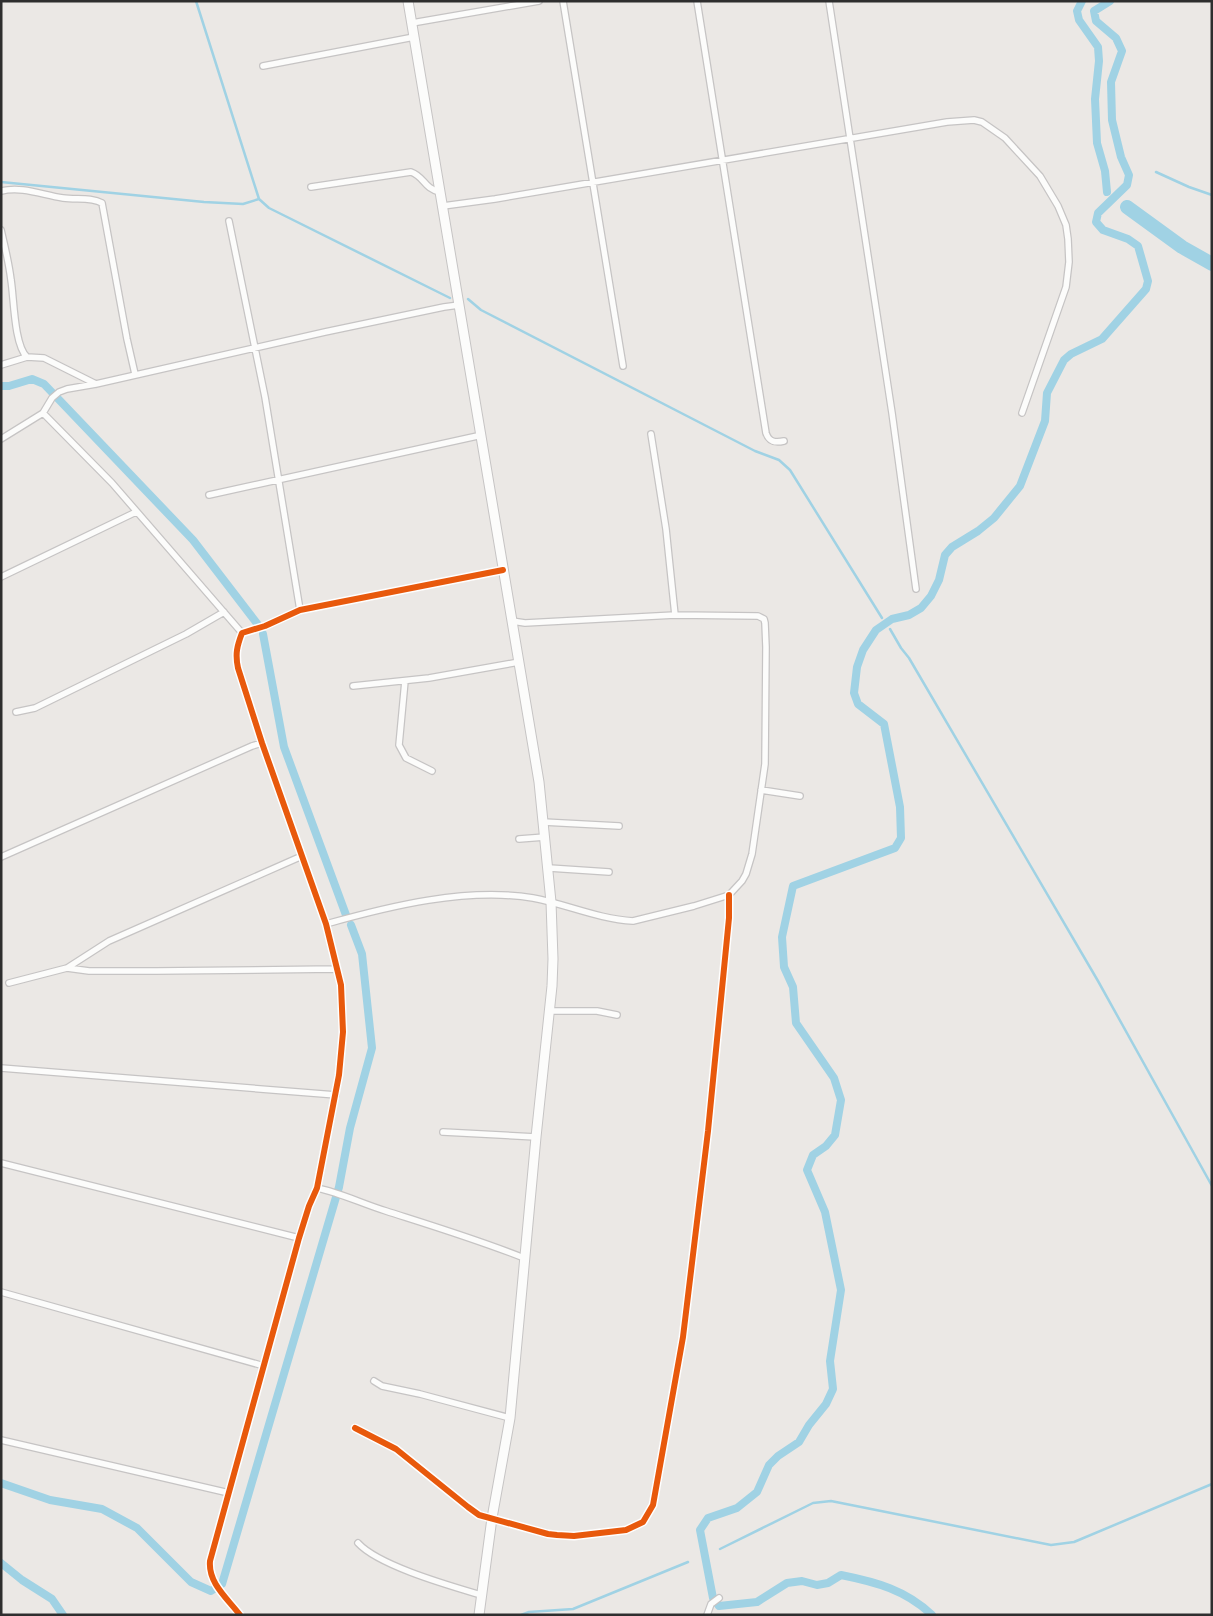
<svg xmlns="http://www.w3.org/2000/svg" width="1213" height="1616" viewBox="0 0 1213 1616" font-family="Montserrat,sans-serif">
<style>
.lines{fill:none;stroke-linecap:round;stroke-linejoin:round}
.stream{stroke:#a0d2e4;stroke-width:2.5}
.canal{stroke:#a0d2e4;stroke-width:8}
.river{stroke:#a0d2e4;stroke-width:14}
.street-casing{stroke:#c6c4c4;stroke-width:8}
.secondary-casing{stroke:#c6c4c4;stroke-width:11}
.street{stroke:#fcfcfb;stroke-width:5.5}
.secondary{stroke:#fcfcfb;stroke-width:9}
.cycleway-casing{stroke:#fff;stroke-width:9}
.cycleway{stroke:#e8590c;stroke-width:6}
</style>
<rect width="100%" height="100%" fill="#ebe8e5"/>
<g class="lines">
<path class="stream" d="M196 1 259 199 269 208 450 298
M1156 172 1189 187 1212 195
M1 182 204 202 243 204 259 199
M468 299 481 310 755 451 779 460 790 470 882 618
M890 629 901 648 909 658 1098 981 1212 1186
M720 1549 813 1503 831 1501 1051 1545 1074 1542 1212 1484
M521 1615 529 1612 573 1609 688 1562"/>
<path class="canal" d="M1082 1 1077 11 1079 20 1098 47 1099 61 1095 99 1097 143 1105 171 1107 192
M1 386H9L32 379 44 384 193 540 259 626
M263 634 284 747 346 915
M1 1483 50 1500 102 1509 137 1528 191 1582 211 1591 222 1584 339 1187 350 1128 372 1048 362 954 351 925
M1 1563 22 1580 52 1599 63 1615
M932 1615C906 1590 876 1582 841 1575L828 1583 817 1585 802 1581 787 1583 757 1602 719 1606 713 1598 700 1530 708 1518 737 1508 757 1492 769 1465 778 1456 799 1442 809 1425 826 1404 833 1389 830 1361 841 1290 825 1212 807 1170 813 1155 826 1146 835 1135 841 1100 834 1078 796 1023 793 987 784 967 782 937 793 886 895 848 901 838 900 807 884 724 858 704 854 693 857 667 863 650 876 630 892 619 909 615 921 608 931 596 939 580 945 555 952 547 978 531 994 518 1020 486 1045 421 1047 393 1064 360 1071 354 1102 339 1146 289 1148 281 1138 246 1128 239 1103 230 1096 222 1098 213 1127 185 1129 175 1121 157 1112 120 1111 82 1122 51 1116 38 1096 21 1094 11 1110 1"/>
<path class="river" d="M1127 207 1182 247 1212 264"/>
<g class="street-casing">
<path id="street" d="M563 1 623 366
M697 1 766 433C769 442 775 443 784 441
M829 1 892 413 916 589
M412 23 539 1
M263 66 414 37
M311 187 411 172C425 177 423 188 440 192
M1 191C23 186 42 195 63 198 76 200 91 197 102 203L127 339 135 374
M443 206 495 199 947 122 974 120 982 122 1005 138 1040 176 1058 206 1066 225 1068 239 1069 262 1066 287 1022 413
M229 221 265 397 300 610
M1 230C5 247 9 263 11 280 14 298 14 345 27 357
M1 365 27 357 44 358 96 384
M43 413 112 483 242 633
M651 434 666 529 675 615
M1 439 43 413 52 398 59 392 67 389 96 384 325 332 444 307 459 305
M209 495 482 435
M1 577 136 512
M405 681 399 745 406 758 432 771
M353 686 429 678 519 662
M16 712 35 708 186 634 224 612
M761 790 800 796
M543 822 619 826
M519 839 545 837
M1 857 252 746 262 743
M549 868 609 872
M326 924C390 906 467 887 533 898 566 904 598 919 633 921L694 906 729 895 742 881 746 874 752 854 765 764 766 647 765 623 764 619 758 616 675 615 525 623 512 621
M67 968 89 971H156L337 969
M9 983 67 968 109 941 302 856
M549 1011H597L617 1015
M1 1068 336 1095
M443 1132 536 1137
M1 1163 299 1238
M317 1188C341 1193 363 1204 386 1211 433 1226 479 1240 524 1258
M1 1292 264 1366
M374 1381 382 1386 420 1394 510 1418
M355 1428 396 1449 468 1507 479 1515 548 1534 557 1535 574 1536 626 1530 643 1522 653 1505 683 1337 708 1131 729 918V895
M1 1440 229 1493
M358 1543C379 1566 451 1586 481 1595
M240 1615C227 1598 208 1583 210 1561L299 1238 309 1206 317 1188 339 1075 343 1032 341 985 326 924 262 743 238 668C235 654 237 646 242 633L265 626 300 610 503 570
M707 1615 711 1604 719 1598"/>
</g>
<g class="secondary-casing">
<path id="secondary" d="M408 1 539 782 551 902 553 959 552 986 536 1137 510 1418 492 1518 479 1615"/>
</g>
<use href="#street" class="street"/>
<use href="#secondary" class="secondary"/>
<g class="cycleway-casing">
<path id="cycleway" d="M355 1428 396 1449 468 1507 479 1515 548 1534 557 1535 574 1536 626 1530 643 1522 653 1505 683 1337 708 1131 729 918V895
M240 1615C227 1598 208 1583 210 1561L299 1238 309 1206 317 1188 339 1075 343 1032 341 985 326 924 262 743 238 668C235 654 237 646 242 633L265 626 300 610 503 570"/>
</g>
<use href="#cycleway" class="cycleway"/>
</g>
<rect width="1213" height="1616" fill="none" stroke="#2e2e2e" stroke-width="5"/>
</svg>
